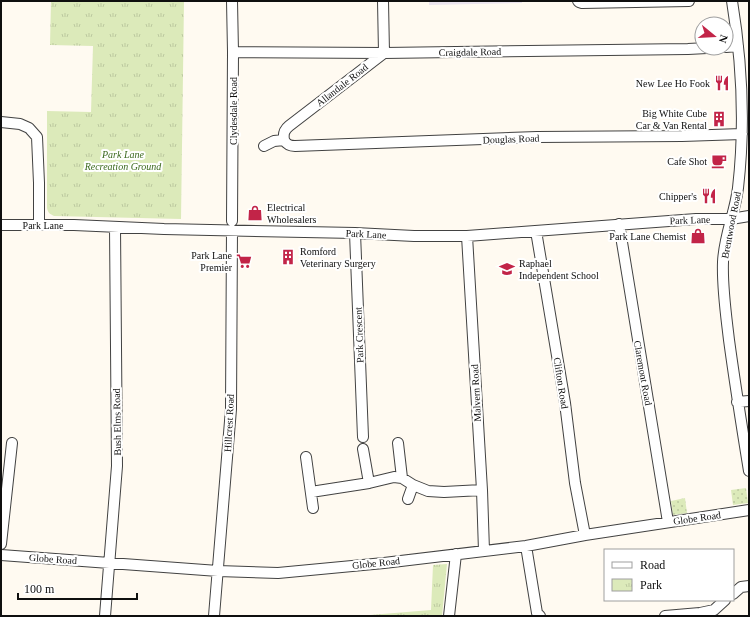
<svg xmlns="http://www.w3.org/2000/svg" width="750" height="617" viewBox="0 0 750 617" font-family="'Times New Roman',serif">
<style>
.industrial{fill:#ebe4ee}
.grass{fill:url(#grass-dots)}
.park{fill:url(#park-tufts)}
.lines{fill:none;stroke-linecap:round;stroke-linejoin:round}
.minor-casing{stroke:#424242;stroke-width:12}
.minor{stroke:#fff;stroke-width:10}
.labels{text-anchor:middle;dominant-baseline:central;stroke-width:4;stroke-linejoin:round;paint-order:stroke}
.street-label{font-size:10px;fill:#0f0f0f;stroke:#fff}
.poi-label{font-size:10px;fill:#0f0f0f;stroke:#fff;text-anchor:end}
.park-label{font-size:10px;font-style:italic;fill:#3b691e;stroke:#fff}
</style>
<defs>
<pattern id="grass-dots" width="8" height="8" patternUnits="userSpaceOnUse"><rect width="8" height="8" fill="#dceaba"/><path d="M2 2h.1M6 6h.1" fill="none" stroke="#bcc89f" stroke-width="1.8" stroke-linecap="round"/></pattern>
<pattern id="park-tufts" width="24" height="20" patternUnits="userSpaceOnUse"><rect width="24" height="20" fill="#dceaba"/><path d="M3 7l-1-3M5 7V3M7 7l1-3M15 17l-1-3M17 17v-4M19 17l1-3" fill="none" stroke="#bcc89f"/></pattern>
</defs>
<rect width="100%" height="100%" fill="#fffaf1"/>
<path class="industrial" d="M429 1H522V3L429 5Z"/>
<path class="grass" d="M746 488 748 503 733 505 731 490Z
M685 498 687 513 673 515 671 501Z"/>
<path class="park" d="M51 1H184L181 219 54 216C50 214 48 213 47 208V111L91 112 93 46 50 45Z
M447 564 442 616H358L431 610 433 565Z"/>
<g class="lines">
<g class="minor-casing">
<path id="minor" d="M232 1 233 52 232 221
M578 1 579 2 582 3 689 1
M732 1C742 62 745 127 738 188 735 213 724 236 723 262 722 288 726 314 729 340 735 384 742 428 749 471
M726 47 738 46
M233 52 384 53 688 49 707 48
M1 122 20 124 29 128 37 137 39 183V225
M284 140C287 145 290 146 295 146L537 137 682 136 742 134
M284 140C283 134 284 130 289 126L384 53 383 1
M264 146 274 141 284 140
M619 224 668 522
M1 225H74L164 229 355 233 414 236H467L696 219H731L749 216
M536 231 565 403 575 483 585 535
M355 233 363 437
M467 236 482 490 484 551
M737 402 749 401
M398 443 402 478
M363 449 369 483
M306 457 313 508
M311 492 369 483 394 477 402 478 413 485 428 491 444 492 482 490
M408 499 413 485
M1 544 12 443
M526 546 537 613 540 616
M1 555 218 571 278 573 384 563 526 546 585 535 749 510
M733 594 741 587 749 586
M105 616 117 466 115 227
M214 616 231 409 232 230
M449 616 456 554
M665 616 700 613 714 610 725 600"/>
</g>
<use href="#minor" class="minor"/>
</g>
<defs>
<g id="restaurant-bare" transform="scale(1.2)"><path d="M-5-6h1v4h1v-4h1v4h1v-4h1v5L-1.5 .5V6h-2V.5L-5-1ZM5-6V6H3V1.5H1.5Q1.5-4 5-6Z" fill="#c22448" stroke="#fff" stroke-width="2.5" paint-order="stroke"/></g>
<g id="building-bare" transform="scale(1.2)"><path d="M-4-6H4V6H1V3H-1V6H-4ZM-2.5-4.3h1.7v1.8h-1.7ZM.8-4.3h1.7v1.8H.8ZM-2.5-1h1.7V.8h-1.7ZM.8-1h1.7V.8H.8Z" fill="#c22448" stroke="#fff" stroke-width="2.5" paint-order="stroke"/></g>
<g id="cafe-bare" transform="scale(1.2)"><path d="M-5.5-4.5H6V0H3Q3 3.5 0 3.5H-2.5Q-5.5 3.5-5.5 0ZM3-3.2v2h1.7v-2ZM-6 4.5H4V6H-6Z" fill="#c22448" stroke="#fff" stroke-width="2.5" paint-order="stroke"/></g>
<g id="shop-bare" transform="scale(1.2)"><path d="M-5-2.5h2.3a2.7 3.5 0 0 1 5.4 0H5L5.5 6h-11ZM-1.5-2.5h3a1.5 2.3 0 0 0-3 0Z" fill="#c22448" stroke="#fff" stroke-width="2.5" paint-order="stroke"/></g>
<g id="supermarket-bare" transform="scale(1.2)"><path d="M-6-5.5h2.5l.6 2H6L4.5 2H-2.5L-4.4-4H-6ZM-1.5 3.2a1.3 1.3 0 1 0 .1 0ZM3 3.2a1.3 1.3 0 1 0 .1 0Z" fill="#c22448" stroke="#fff" stroke-width="2.5" paint-order="stroke"/></g>
<g id="school-bare" transform="scale(1.2)"><path d="M0-5L7-2L0 1L-7-2ZM-4 1L0 2.5L4 1V4Q0 6-4 4Z" fill="#c22448" stroke="#fff" stroke-width="2.5" paint-order="stroke"/></g>
</defs>
<g fill-rule="evenodd">
<use href="#restaurant-bare" x="722" y="83"/>
<use href="#building-bare" x="719" y="119"/>
<use href="#cafe-bare" x="719" y="161"/>
<use href="#restaurant-bare" x="709" y="196"/>
<use href="#shop-bare" x="255" y="213"/>
<use href="#shop-bare" x="698" y="236"/>
<use href="#building-bare" x="288" y="257"/>
<use href="#supermarket-bare" x="244" y="261"/>
<use href="#school-bare" x="507" y="269"/>
</g>
<g class="labels">
<g class="street-label">
<text transform="translate(470 52) rotate(-1)">Craigdale Road</text>
<text transform="translate(342 85) rotate(-38)">Allandale Road</text>
<text transform="translate(233 111) rotate(-90)">Clydesdale Road</text>
<text transform="translate(511 139) rotate(-2)">Douglas Road</text>
<text transform="translate(690 220) rotate(-2)">Park Lane</text>
<text x="43" y="225">Park Lane</text>
<text transform="translate(731 225) rotate(-79)">Brentwood Road</text>
<text transform="translate(366 234) rotate(3)">Park Lane</text>
<text transform="translate(359 335) rotate(-92)">Park Crescent</text>
<text transform="translate(643 373) rotate(80)">Claremont Road</text>
<text transform="translate(561 383) rotate(81)">Clifton Road</text>
<text transform="translate(476 393) rotate(-93)">Malvern Road</text>
<text transform="translate(117 422) rotate(-91)">Bush Elms Road</text>
<text transform="translate(229 423) rotate(-87)">Hillcrest Road</text>
<text transform="translate(697 518) rotate(-8)">Globe Road</text>
<text transform="translate(53 559) rotate(4)">Globe Road</text>
<text transform="translate(376 563) rotate(-6)">Globe Road</text>
</g>
<g class="poi-label">
<text x="710" y="83">New Lee Ho Fook</text>
<text x="707" y="113">Big White Cube<tspan x="707" dy="12">Car &amp; Van Rental</tspan></text>
<text x="707" y="161">Cafe Shot</text>
<text x="697" y="196">Chipper's</text>
<text x="267" y="207" text-anchor="start">Electrical<tspan x="267" dy="12">Wholesalers</tspan></text>
<text x="686" y="236">Park Lane Chemist</text>
<text x="300" y="251" text-anchor="start">Romford<tspan x="300" dy="12">Veterinary Surgery</tspan></text>
<text x="232" y="255">Park Lane<tspan x="232" dy="12">Premier</tspan></text>
<text x="519" y="263" text-anchor="start">Raphael<tspan x="519" dy="12">Independent School</tspan></text>
</g>
<g class="park-label">
<text x="123" y="154">Park Lane<tspan x="123" dy="12">Recreation Ground</tspan></text>
</g>
</g>
<rect width="750" height="617" fill="none" stroke="#0f0f0f" stroke-width="4"/>
<rect x="604" y="549" width="130" height="52" fill="#ffffff" stroke="#9f9f9f"/>
<rect x="612" y="562" width="20" height="6" fill="#ffffff" stroke="#9f9f9f"/>
<text x="640" y="569" font-size="12" fill="#0f0f0f">Road</text>
<rect x="612" y="579" width="20" height="12" fill="url(#park-tufts)" stroke="#9f9f9f"/>
<text x="640" y="589" font-size="12" fill="#0f0f0f">Park</text>
<g transform="translate(714 36) rotate(108)"><circle r="19" fill="#ffffff" stroke="#9f9f9f"/>
<path d="M0-3L7 15L0 10L-7 15Z" fill="#c22448"/>
<text y="-6" font-size="11" font-weight="bold" text-anchor="middle" fill="#0f0f0f">N</text>
</g>
<path d="M18 593v6h119v-6" fill="none" stroke="#0f0f0f" stroke-width="2"/>
<text x="24" y="593" font-size="12" fill="#0f0f0f" stroke="#ffffff" stroke-width="3" paint-order="stroke">100 m</text>
</svg>
